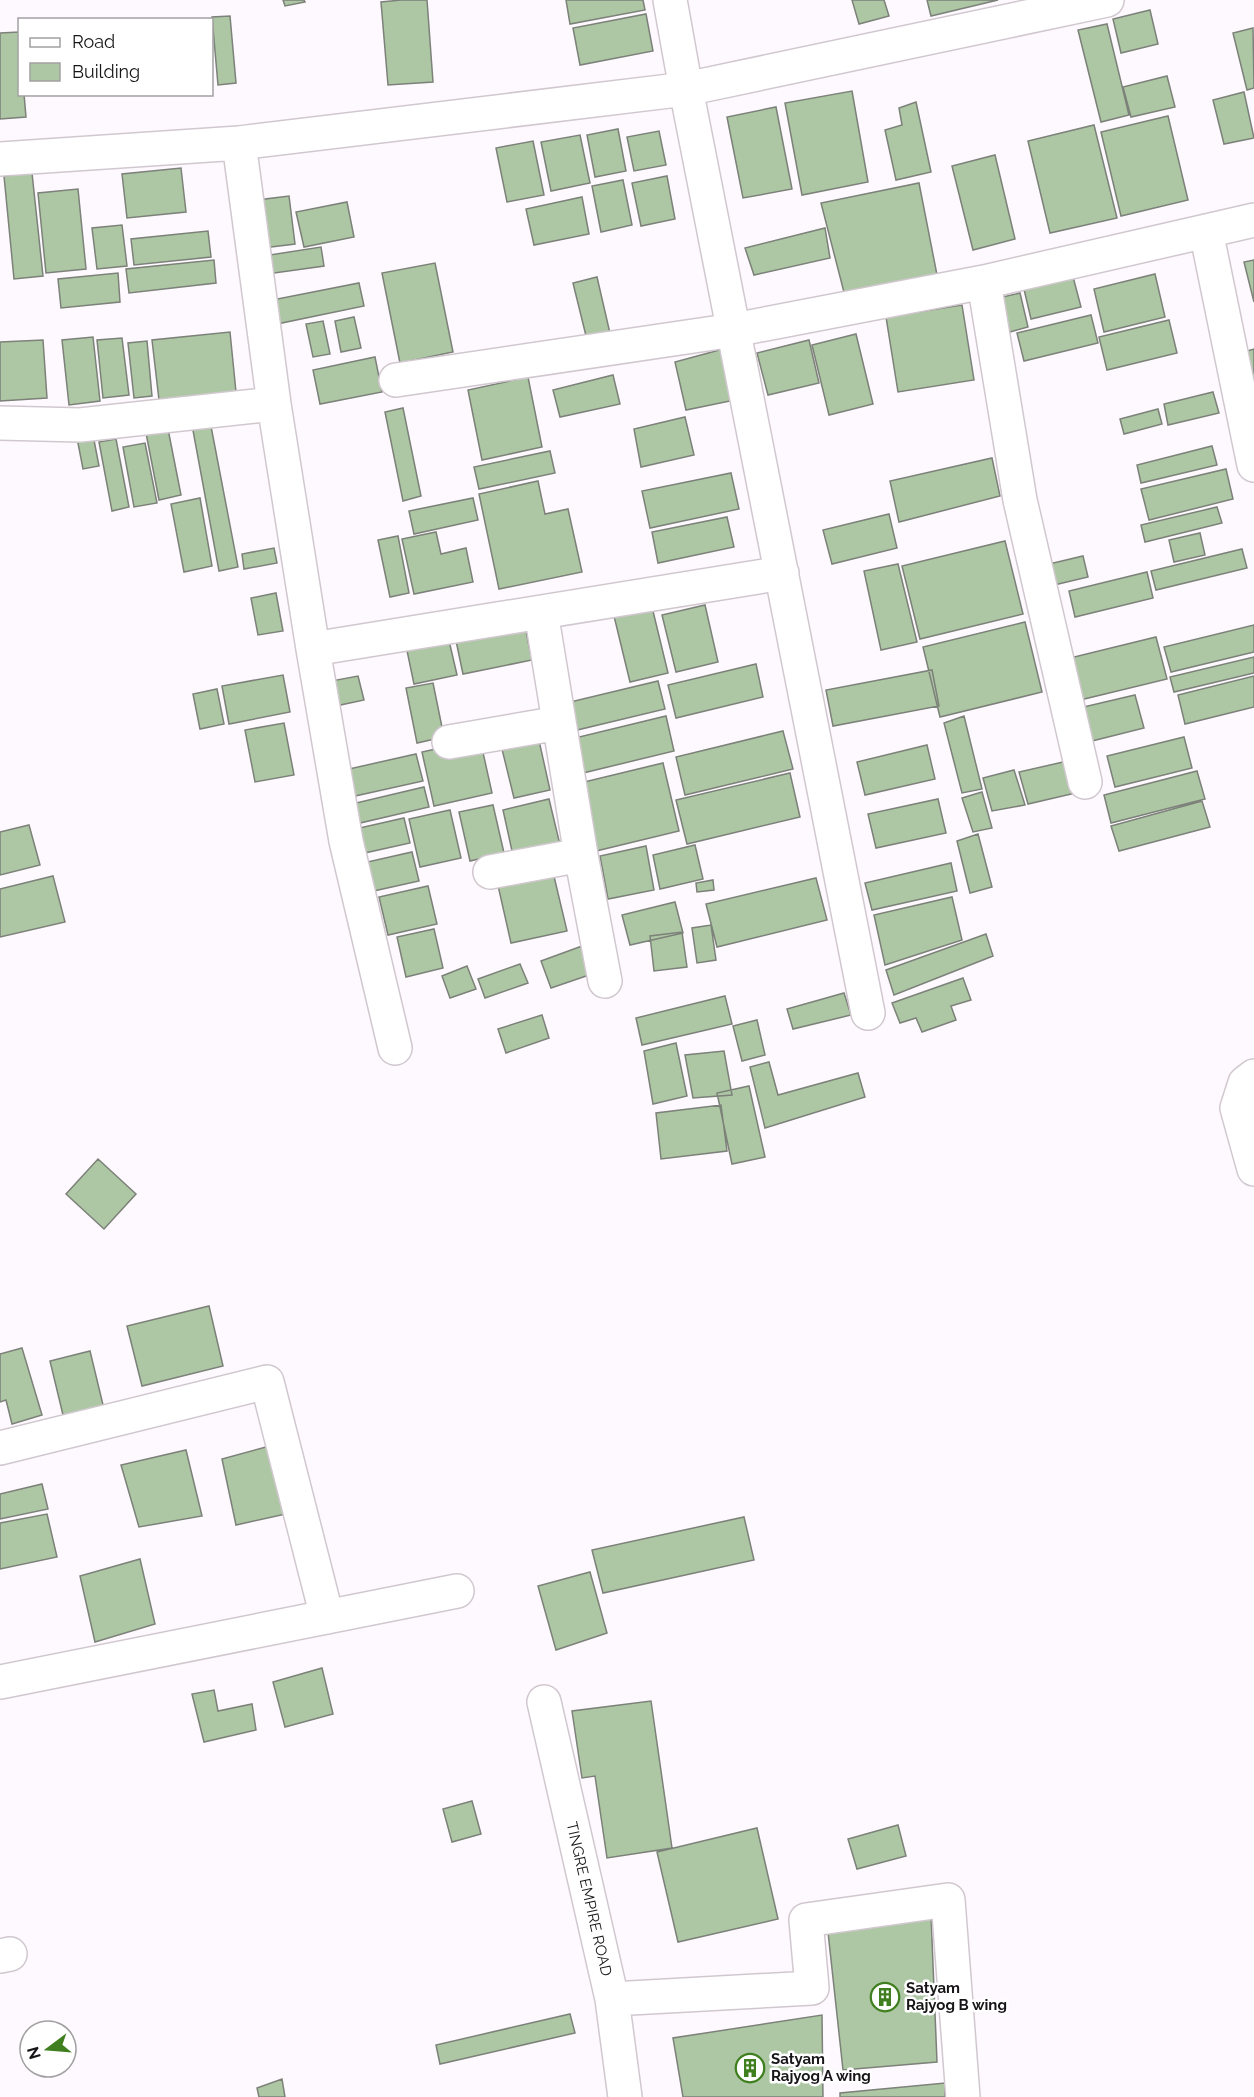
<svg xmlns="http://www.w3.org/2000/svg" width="1254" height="2097" viewBox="0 0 1254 2097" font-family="Raleway,sans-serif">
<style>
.building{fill:#adc7a4;stroke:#7c8179;stroke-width:1.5}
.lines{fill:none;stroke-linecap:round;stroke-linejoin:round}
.minor-casing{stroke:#d1c8cf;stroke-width:36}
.minor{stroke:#fff;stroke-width:33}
.labels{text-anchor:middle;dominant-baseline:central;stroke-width:5;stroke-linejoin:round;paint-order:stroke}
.street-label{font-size:15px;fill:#171517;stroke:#fff}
.poi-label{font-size:15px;font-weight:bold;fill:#171517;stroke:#fff;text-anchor:start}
</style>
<rect width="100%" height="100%" fill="#fef9fe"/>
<path class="building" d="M283 0H304L305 2 285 6Z
M401 0H427L433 82 388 85 381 2Z
M566 0H643L645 10 570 24Z
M852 0H884L889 16 859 24Z
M927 0H998L931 16Z
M1150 10 1158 44 1121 53 1113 19Z
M646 14 653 51 580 65 573 28Z
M230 16 236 83 218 85 212 17Z
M1107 24 1129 115 1101 122 1078 30Z
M1253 28 1254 88 1247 90 1233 33Z
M19 32 20 94H24L26 117 0 119V33Z
M1167 76 1175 107 1131 117 1123 87Z
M852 91 868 182 802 195 785 103Z
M1244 92 1254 138 1224 144 1213 100Z
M916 102 931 172 896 180 885 130 902 125 899 108Z
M776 107 792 189 743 198 727 117Z
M1168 116 1188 200 1121 216 1101 132Z
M1094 125 1117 218 1050 233 1028 141Z
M618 129 626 171 595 177 587 135Z
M659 131 666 165 634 171 627 137Z
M580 135 590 183 551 191 541 142Z
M533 141 544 195 507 202 496 148Z
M995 155 1015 239 973 250 952 166Z
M181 168 186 212 127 218 122 174Z
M32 173 43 276 14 279 4 176Z
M667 176 675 219 641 226 632 183Z
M623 180 632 225 601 232 592 186Z
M919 183 938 280 846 300 821 203Z
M78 189 86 269 46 273 38 193Z
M289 196 295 244 255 249 249 201Z
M582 197 589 234 534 245 526 209Z
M347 202 354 237 304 247 296 212Z
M122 225 127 266 97 269 92 228Z
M825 228 830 258 754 275 745 248Z
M208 231 211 257 134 265 131 239Z
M321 247 324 266 260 275 257 257Z
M214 260 216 283 129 293 126 269Z
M1254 260V302L1244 262Z
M435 263 453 352 400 363 382 273Z
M118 273 120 302 61 308 58 279Z
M1072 273 1081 307 1031 319 1023 285Z
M1155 274 1165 317 1104 332 1094 289Z
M597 277 612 342 589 348 573 283Z
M359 283 364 306 272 325 267 301Z
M1020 293 1028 327 1006 333 998 298Z
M962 305 974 380 898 392 886 317Z
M1091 315 1098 343 1024 361 1017 333Z
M354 317 361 348 341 352 335 321Z
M1169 320 1177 353 1107 370 1099 337Z
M323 321 330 354 313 357 306 324Z
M230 332 236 392 159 400 152 340Z
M856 334 873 404 829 415 812 345Z
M93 337 100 401 69 405 62 340Z
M122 338 129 395 103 398 97 340Z
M43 340 47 398 0 401V342Z
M809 340 819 383 768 395 757 353Z
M147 341 152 396 134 398 128 343Z
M723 349 735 400 686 410 675 362Z
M1254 349V389L1244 352Z
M375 357 382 392 320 404 313 370Z
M613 375 620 404 560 417 553 390Z
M528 377 542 447 482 460 468 390Z
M1213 392 1219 413 1168 425 1164 404Z
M403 408 421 496 403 501 385 412Z
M1158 409 1162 424 1124 434 1120 419Z
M685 417 694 455 641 467 634 429Z
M210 421 238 567 219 571 192 425Z
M168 429 181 495 159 500 146 433Z
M93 435 99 466 83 469 77 438Z
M116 439 129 507 112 511 99 442Z
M145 443 157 503 134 507 123 447Z
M1212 446 1217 465 1141 483 1137 465Z
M550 451 555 473 479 489 474 467Z
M992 458 1000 496 899 522 890 481Z
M1226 469 1233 499 1149 520 1141 489Z
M731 473 739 509 650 528 642 491Z
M538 481 545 514 568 509 582 572 499 589 479 494Z
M200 498 212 566 184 572 171 504Z
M473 498 478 520 414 534 409 511Z
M1217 507 1222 523 1145 542 1141 525Z
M889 514 897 548 832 564 823 530Z
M727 517 734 547 658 563 652 532Z
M436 532 441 554 466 548 473 582 414 594 402 539Z
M1200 533 1205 555 1174 562 1169 540Z
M398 536 409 593 390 597 378 540Z
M1005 541 1023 614 920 639 902 566Z
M274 548 277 563 244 569 242 554Z
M1242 549 1247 568 1156 590 1151 571Z
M1083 556 1088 577 1054 585 1049 564Z
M898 564 917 642 881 650 864 571Z
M1147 572 1153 598 1075 617 1069 591Z
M276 593 283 631 258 635 251 598Z
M705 605 718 662 676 672 662 615Z
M652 607 668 673 630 682 614 616Z
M524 622 532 660 463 674 455 636Z
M1025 622 1042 692 940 717 923 647Z
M1254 625V652L1171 672 1164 647Z
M447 632 457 675 414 684 405 641Z
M1156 637 1167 679 1080 700 1070 658Z
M1254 657V673L1174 692 1170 677Z
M756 664 763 697 676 718 668 685Z
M932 670 939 706 833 726 826 690Z
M283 675 290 712 229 724 222 686Z
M358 676 364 700 331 707 326 682Z
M1254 676V707L1185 724 1178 695Z
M658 681 665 709 573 731 566 703Z
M433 683 444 737 417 743 406 688Z
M217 689 224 724 200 729 193 694Z
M1135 695 1144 728 1084 743 1075 709Z
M666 716 674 751 583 773 575 738Z
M964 716 982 789 962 793 944 723Z
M284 723 294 775 255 782 245 730Z
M783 731 793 769 685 795 676 757Z
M538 736 550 790 514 798 501 745Z
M1184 737 1192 768 1115 787 1107 756Z
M480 739 492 793 434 806 422 752Z
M927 745 935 779 865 795 857 762Z
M416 754 423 781 346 798 340 771Z
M1072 760 1080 792 1028 804 1019 772Z
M663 763 679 831 596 851 580 783Z
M1014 770 1025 805 992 811 983 778Z
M1197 771 1205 799 1111 823 1104 795Z
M790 773 800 817 687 844 676 800Z
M424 787 429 807 360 823 356 803Z
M982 792 992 828 973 832 962 798Z
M549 799 561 849 514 860 503 810Z
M938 799 946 833 876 848 868 814Z
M1202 801 1210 827 1119 851 1111 826Z
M493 805 504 853 470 861 459 812Z
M450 810 461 858 420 867 409 819Z
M404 818 410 843 360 854 355 829Z
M29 825 40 865 0 875V832Z
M978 834 992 887 970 893 957 841Z
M695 845 703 879 660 889 653 855Z
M646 846 654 890 608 899 600 856Z
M412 852 419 881 369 892 363 863Z
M951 863 957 891 872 910 865 883Z
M552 868 567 931 511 943 497 881Z
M53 876 65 922 0 937V889Z
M816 878 827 920 717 947 706 904Z
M713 880 714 890 697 892 696 883Z
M428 886 437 924 388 935 379 897Z
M952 897 962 940 885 965 874 915Z
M675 902 683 933 630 945 622 915Z
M711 925 716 960 697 963 692 928Z
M434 929 443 968 406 977 397 937Z
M682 932 687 967 654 971 650 936Z
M986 934 993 956 894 995 886 970Z
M582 946 592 974 551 988 541 961Z
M520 964 528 983 485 998 478 979Z
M467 966 476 989 450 998 442 976Z
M963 978 971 1000 951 1006 956 1020 922 1032 916 1018 900 1023 892 1003Z
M844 993 851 1015 793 1029 787 1009Z
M725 996 732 1024 642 1045 636 1018Z
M542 1015 549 1038 506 1053 498 1029Z
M757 1020 765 1055 742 1061 733 1026Z
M676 1043 687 1096 653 1104 644 1051Z
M724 1051 732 1095 693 1098 685 1055Z
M769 1062 778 1095 858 1073 865 1097 765 1128 750 1067Z
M749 1086 765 1157 732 1164 717 1093Z
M721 1105 727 1151 661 1159 656 1113Z
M98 1159 136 1194 104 1229 66 1194Z
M209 1306 223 1366 142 1386 127 1326Z
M22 1348 42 1415 12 1424 6 1400 0 1402V1354Z
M90 1351 104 1409 64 1419 50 1361Z
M277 1444 295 1512 236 1525 222 1459Z
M186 1450 202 1516 139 1527 121 1465Z
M42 1484 48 1509 0 1519V1494Z
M47 1514 57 1557 0 1569V1523Z
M744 1517 754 1560 603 1593 592 1550Z
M140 1559 155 1624 95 1642 80 1576Z
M590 1572 607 1633 556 1650 538 1586Z
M322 1668 333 1714 285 1727 273 1682Z
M214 1690 218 1711 252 1704 256 1730 204 1742 192 1694Z
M651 1701 672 1848 607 1858 595 1776 582 1778 572 1711Z
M472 1801 481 1834 452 1842 443 1809Z
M898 1825 906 1856 857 1869 848 1839Z
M757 1828 778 1919 678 1942 657 1852Z
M931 1915 937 2062 843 2070 828 1932Z
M570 2014 575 2033 440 2064 436 2045Z
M822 2015 823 2097H683L673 2038Z
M282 2079 285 2097H259L257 2088Z
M945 2083V2097H840V2093Z"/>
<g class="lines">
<g class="minor-casing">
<path id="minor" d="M670 0 686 89 868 1013
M239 143 274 404 313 649 346 841 395 1048
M0 159 239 143 686 89 1107 0
M1206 231 1254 465
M984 282 1020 500 1085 782
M396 380 734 330 984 282 1254 220
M0 423 80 425 274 404
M541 612 581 855 605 981
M313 649 782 573
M449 742 559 723
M490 872 581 855
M1254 1076 1245 1083 1237 1108 1254 1169
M0 1448 267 1382 327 1617
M0 1682 457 1591
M544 1702 612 1999 625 2097
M0 1956 10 1954
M612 1999 812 1988 806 1920 948 1900 963 2097"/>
</g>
<use href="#minor" class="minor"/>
</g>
<defs>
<g id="building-ring" transform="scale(1.5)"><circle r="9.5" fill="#fff" stroke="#407f1f" stroke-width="1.5"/><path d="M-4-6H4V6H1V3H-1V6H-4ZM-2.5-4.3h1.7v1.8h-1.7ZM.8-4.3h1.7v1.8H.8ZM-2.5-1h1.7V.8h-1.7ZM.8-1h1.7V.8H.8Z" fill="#407f1f"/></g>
</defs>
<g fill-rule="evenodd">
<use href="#building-ring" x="885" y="1997"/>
<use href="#building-ring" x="750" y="2068"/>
</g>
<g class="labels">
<g class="street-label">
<text transform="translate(589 1899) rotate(77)">TINGRE EMPIRE ROAD</text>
</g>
<g class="poi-label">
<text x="906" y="1988">Satyam<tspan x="906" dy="17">Rajyog B wing</tspan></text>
<text x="771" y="2059">Satyam<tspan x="771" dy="17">Rajyog A wing</tspan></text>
</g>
</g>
<rect x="18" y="18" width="195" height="78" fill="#ffffff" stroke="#a2a1a2" stroke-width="1.5"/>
<rect x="30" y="38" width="30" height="9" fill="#ffffff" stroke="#a2a1a2" stroke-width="1.5"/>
<text x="72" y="48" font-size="18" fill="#171517">Road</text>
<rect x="30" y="63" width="30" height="18" fill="#adc7a4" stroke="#a2a1a2" stroke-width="1.5"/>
<text x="72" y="78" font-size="18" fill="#171517">Building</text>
<g transform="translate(48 2049) rotate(254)"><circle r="28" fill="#ffffff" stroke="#a2a1a2" stroke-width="1.5"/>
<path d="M0-4.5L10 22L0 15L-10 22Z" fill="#407f1f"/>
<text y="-9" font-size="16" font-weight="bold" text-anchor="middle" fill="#171517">N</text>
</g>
</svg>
